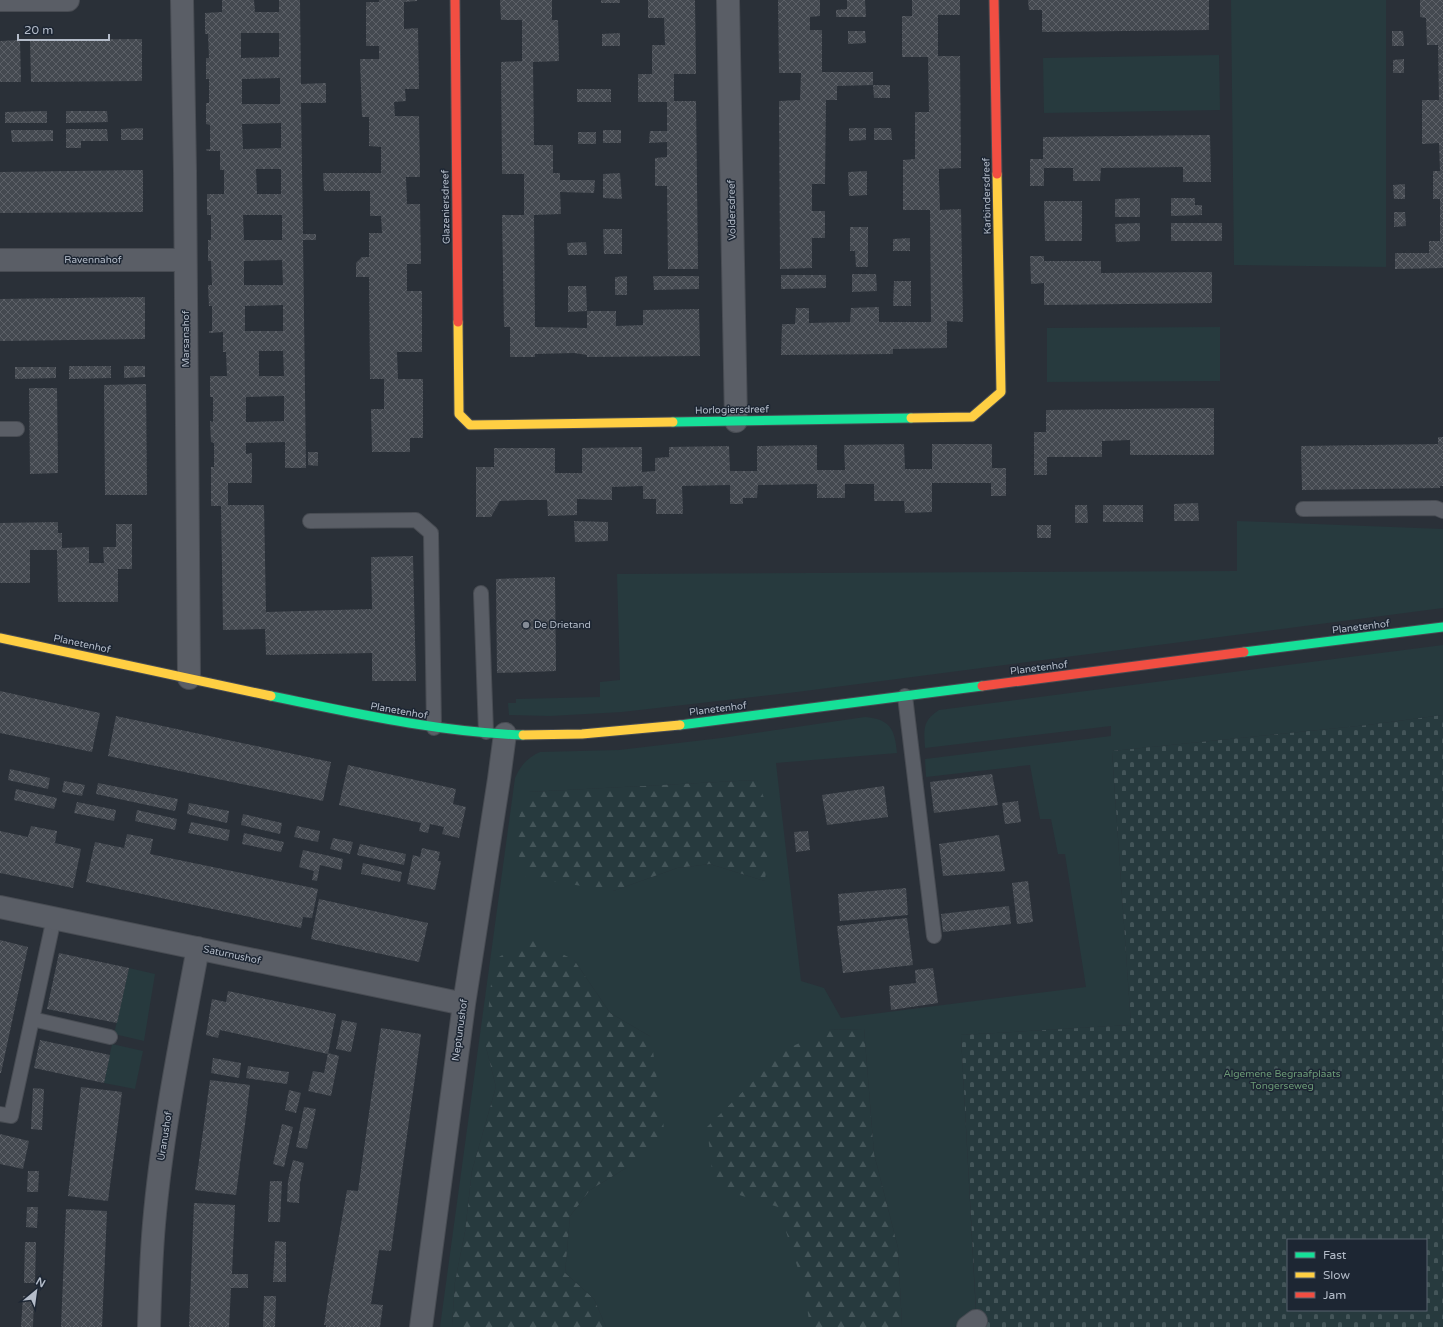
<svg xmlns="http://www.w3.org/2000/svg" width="1443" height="1327" viewBox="0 0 1443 1327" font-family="'Varela Round',sans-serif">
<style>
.green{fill:#273a3e;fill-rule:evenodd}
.forest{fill:url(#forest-firs)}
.cemetery{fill:url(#cemetery-stones);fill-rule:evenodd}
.building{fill:url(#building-cross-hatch);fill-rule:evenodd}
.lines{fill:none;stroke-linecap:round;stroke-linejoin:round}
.lane-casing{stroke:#484c53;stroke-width:16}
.street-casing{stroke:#484c53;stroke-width:24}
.fast-casing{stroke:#484c53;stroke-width:11}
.slow-casing{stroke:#484c53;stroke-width:11}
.jam-casing{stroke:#484c53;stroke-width:11}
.lane{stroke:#5a5e66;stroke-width:14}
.street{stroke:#5a5e66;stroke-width:22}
.fast{stroke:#16e098;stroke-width:9}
.slow{stroke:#ffcf43;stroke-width:9}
.jam{stroke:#f24e42;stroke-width:9}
.poi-dot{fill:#848b96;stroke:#1d2633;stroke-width:1.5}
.labels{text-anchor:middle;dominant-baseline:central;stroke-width:3;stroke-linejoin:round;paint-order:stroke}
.street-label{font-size:10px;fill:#b4bcc9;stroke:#1d2633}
.poi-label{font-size:10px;fill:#b4bcc9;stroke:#1d2633;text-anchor:start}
.park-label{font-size:10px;fill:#6b9a76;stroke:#1d2633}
</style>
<defs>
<pattern id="forest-firs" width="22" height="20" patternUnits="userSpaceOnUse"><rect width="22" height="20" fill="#273a3e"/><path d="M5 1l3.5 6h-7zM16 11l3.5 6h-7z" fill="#445559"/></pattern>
<pattern id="cemetery-stones" width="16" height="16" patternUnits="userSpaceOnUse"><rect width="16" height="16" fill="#273a3e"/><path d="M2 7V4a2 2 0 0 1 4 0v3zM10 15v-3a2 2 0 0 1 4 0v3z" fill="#445559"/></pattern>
<pattern id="building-cross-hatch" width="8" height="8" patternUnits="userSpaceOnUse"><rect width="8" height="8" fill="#444950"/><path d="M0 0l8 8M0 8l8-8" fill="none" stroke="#5d6168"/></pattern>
</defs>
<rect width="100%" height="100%" fill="#2a3038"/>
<path class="green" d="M1231 0H1386V267L1234 265Z
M1219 55 1220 110 1044 113 1043 58Z
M1220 327V381L1047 382V328Z
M1237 521 1443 529V608L797 692 622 712 550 716 509 715 508 703H516V699L600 697V682L620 680 617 574 1237 571Z
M1443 645V715L1368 725 1112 751 1131 1025 961 1035 976 1314 955 1327H902L898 1248 874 1154 864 1029 829 1030 765 1152 840 1327H606L594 1299 565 1273 570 1216 590 1190 626 1168 651 1037 610 1013 574 960 485 1043 496 1087 472 1171 465 1232 455 1282 452 1327H440L515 778C521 765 527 758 540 752L619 750 721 738 865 717C890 719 895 729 897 753L776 763 801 981 824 988 841 1018 1086 987 1065 854H1058L1051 819H1040L1030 765 926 777 925 759 1111 736V726L925 748C924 729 922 721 939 710ZM757 780 765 881 710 864 677 868 613 891 529 792Z
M129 968 155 974 144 1041 114 1034Z
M112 1044 143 1051 135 1089 104 1083Z"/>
<path class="forest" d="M757 780 771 816 765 881 710 864 677 868 613 891 526 877 512 835 529 792Z
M531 938 574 960 610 1013 651 1037 665 1136 626 1168 590 1190 570 1216 565 1273 594 1299 606 1327H452L455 1282 465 1232 472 1171 496 1087 485 1043 491 984 499 957Z
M864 1029 874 1154 898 1248 902 1327H810L804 1287 778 1207 714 1187 707 1127 786 1049 829 1030Z"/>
<path class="cemetery" d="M1443 715V1327H977L961 1035 1131 1025 1112 751 1368 725ZM1288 1240H1426V1310H1288Z"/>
<path class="building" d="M222 0H254L255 12H279V0H300L301 84 326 83V103H301L303 234H316V240H303L306 468H285V442L246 443V454L252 453V483H228V505H264L266 612 372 609 371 557 413 556 416 681H372V653L266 655 265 629 223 630 221 506H211V467H214V443L211 442 210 421 213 422V397H210V376H227L226 352H223V332L209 333V331H212V306H209L208 285H212L211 261H208V240H211V215H207V194H224V170H220V151H207L206 149H210V125L206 124V103H209V79H206V58H209L208 34H205V13L222 12ZM241 33H279V57L241 58ZM280 78V104H242V79ZM281 123V148L243 149 242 124ZM256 169H281V194H257ZM243 215H282V240H244ZM282 260 283 285H244V261ZM283 305V331H245V306ZM259 351H283L284 376H259ZM284 396V421L246 422V397Z
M379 0H417V1L404 2V29L418 28 419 89H405L406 101 394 102 395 116H419L420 177H406L407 204H420L421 264H407V291H422V352H397L398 379H423V438H410V452H372L371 409H384V379H370L369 277H356V263L362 257H369V233H382L381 216H370V191H324L323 173H381V147L369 146V117H362L360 59H379V46H366V2H379Z
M500 0H552V20H558L559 61 533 62 534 145H553V173H560V180H595L594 193 560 192 561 214 534 215 535 327 587 328V311H616V326L643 325V310L699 309 700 356 587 357V355L574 353 535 354V357H510V327H504L502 215H524V174H502L501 62 522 61V20H501Z
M601 0H620V3H601Z
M648 0H695L696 74H674V101H696L698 269H668L667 186H655V158L667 157V142L649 143 650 131H667V102H638V74H652V45H665L664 18H648Z
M778 0H820V16L810 17V30H822V72H873V85H890V98H874L873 85 837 86V100H826L825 184H812V211H825V238H812V268L780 269 779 101 800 100 801 73H779Z
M847 0H865L866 17H836V10L847 9Z
M912 0H960V15H938V56H960L961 168 939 169V180L940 210 961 209 963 322 947 321V348L893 349V354L781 355 782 324H795L796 308H809V323L850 322 851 308 879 307V322H931L930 210H903V160L915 159V112H929L928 57H902V16H912Z
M1028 0H1209V30L1042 32V10H1029Z
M1420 0H1443V268L1395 269V253H1429V241H1440V199H1433V171H1440L1439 143 1422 144V100H1439L1438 45H1427L1426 18 1420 17Z
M848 31H865L866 43 848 44Z
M1392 31H1403L1404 46H1392Z
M620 33V46H602V34Z
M142 39V81L31 82 30 40Z
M20 40 21 82H0V41Z
M1404 59V73H1393V60Z
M577 89H611V102H577Z
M47 111V123H5V112Z
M66 111H107L108 122 66 123Z
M143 128V140H121V129Z
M849 128H866V140L849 141Z
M874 128H891L892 140H874Z
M66 129H107L108 141H81V148H66Z
M11 130H53V141L12 142Z
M603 130H621V143H603Z
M578 132H596V144H578Z
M1210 135 1211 182H1183V167L1101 168 1100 181H1073V168H1044V186H1030V159H1043V137Z
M143 170V212L0 213V172Z
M867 171V195L849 196 848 172Z
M620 173 622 199 603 198V174Z
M1405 184V199H1394L1393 185Z
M1140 198V217H1115V199Z
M1171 198H1195V205H1202V215L1171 216Z
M1044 201H1082V241H1045Z
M1394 212H1405L1406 226 1394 227Z
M1140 223V241L1116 242 1115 224Z
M1171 223H1222V241H1171Z
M850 227H868V267H856L855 251H850Z
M603 229H622V254H604Z
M910 238V251H893V239Z
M586 242 587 255H568L567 243Z
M1030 256H1044V261H1101V273L1212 272V303L1044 305V283L1031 284Z
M852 274H876L877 291 852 292Z
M781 275H826V288L781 289Z
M627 276V295H615V277Z
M653 276H699V289L654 290Z
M894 281H911V306H893Z
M568 286H586L587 311 568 312Z
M145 297V339L0 341V299Z
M69 366H111V378L69 379Z
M124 366H145V377L124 378Z
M15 367H56V378L15 379Z
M146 384 147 495H105L104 385Z
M29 388H57L58 473 30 474Z
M1214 408V455H1130V440L1102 441V457H1047V475H1034V432H1046V410Z
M1438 437H1443V486H1440V488L1302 490 1301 446 1438 444Z
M904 444 905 469H932V444H992V468H1006V496H991V483H932V512L905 513 904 501H874V484H845V498H817V484L758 485 757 498H743V504H730V485L682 486 683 514H656V499H643V486L612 487V500L577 499V515L548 516 547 500H525L500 501 491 517H476V467H494V448H555V473H582V448L642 447V472L655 471V458L669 457V447L729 446 730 471H757V446L817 445V470H845L844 445Z
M308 452H318V466L308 465Z
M1198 503 1199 521H1174V504Z
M1075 505H1087L1088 523H1075Z
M1103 505H1143V522H1103Z
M574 521 608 522V541L575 542Z
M58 522V533H62V548L89 547V563H104L103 547H116V524H132V569H118V602H58L57 550H30V583H0V523Z
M1037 525H1051V538H1037Z
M555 577 556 671 497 673 496 579Z
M0 691 100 713 92 752 0 733Z
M116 716 331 762 323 801 108 756Z
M348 765 456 789 453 804 466 807 459 838 442 834 444 827 430 824 428 833 419 831 421 823 339 805Z
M10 769 50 778 48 789 8 780Z
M992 774 998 805 934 813 930 782Z
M64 781 85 785 82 796 62 792Z
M98 783 178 799 175 811 96 794Z
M884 786 888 817 827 825 822 795Z
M16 789 57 798 54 809 14 800Z
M1018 801 1021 822 1005 824 1002 803Z
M77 802 116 810 114 821 74 813Z
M189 803 229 811 227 823 187 814Z
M137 810 177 819 175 830 135 821Z
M243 814 282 823 280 834 241 825Z
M191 822 230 830 228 841 188 833Z
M31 826 57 831 55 843 81 849 73 888 0 873V831L28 837Z
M297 826 320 831 318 842 294 837Z
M808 831 810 850 796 852 794 832Z
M244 833 284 842 281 852 242 844Z
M127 834 153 839 150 854 318 889 312 918 303 917 301 928 86 882 95 842 124 848Z
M999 835 1005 871 943 876 939 844Z
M333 838 353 842 350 854 330 849Z
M360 844 406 854 404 865 357 855Z
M422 848 440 852 438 861H441L435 890 407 884 413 855 420 857Z
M303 850 343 859 341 870 320 865 317 881 312 880 314 871 299 867Z
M363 863 402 872 400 882 361 874Z
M1028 881 1033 922 1017 924 1012 883Z
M906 888 908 915 840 921 838 894Z
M319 899 428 923 419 962 311 939Z
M1009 906 1011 924 943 932 941 914Z
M907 918 913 965 843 973 837 926Z
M0 940 28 947 1 1073H0Z
M59 953 129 968 117 1023 47 1009Z
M933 968 938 1003 891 1010 889 986 916 983 915 970Z
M228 991 336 1014 328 1054 220 1030 218 1038 206 1035 212 999 226 1002Z
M342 1020 357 1023 351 1052 336 1049Z
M381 1028 421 1034 391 1251 379 1250 371 1304 383 1305 380 1327H326V1325H324L328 1297 347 1190 358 1191Z
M40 1040 110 1055 104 1083 34 1068Z
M328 1053 339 1056 331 1096 308 1091 313 1071 324 1073Z
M213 1058 241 1063 239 1078 211 1073Z
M248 1066 289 1072 287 1084 246 1078Z
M210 1080 250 1085 236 1195 195 1190Z
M81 1087 122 1092 108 1201 68 1196Z
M33 1088 44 1089 42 1130 31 1129Z
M289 1090 301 1093 296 1113 285 1110Z
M304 1107 316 1109 307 1149 296 1147Z
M282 1124 293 1127 284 1167 273 1164Z
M0 1134 29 1141 23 1169 0 1164Z
M293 1160 304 1163 300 1183 299 1203 287 1202 288 1181Z
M28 1171H39L38 1192H27Z
M270 1181H282L280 1222H268Z
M194 1203 235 1205 232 1274H248V1288H231L229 1327H189Z
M27 1207H38L37 1228 26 1227Z
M66 1209 107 1211 102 1327H61Z
M275 1241 286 1242V1282H273Z
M25 1242H36L35 1283H24Z
M23 1296H34L33 1327H21Z
M264 1296H276L275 1327H263Z"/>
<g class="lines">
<g class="lane-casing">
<path id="lane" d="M0 429H17
M1303 509 1436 508 1443 511
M310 521 416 520 431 533 434 728
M481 593 486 732
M905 696 934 936
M32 1019 110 1037
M0 1114 11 1116 54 918"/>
</g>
<g class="street-casing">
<path id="street" d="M0 0H68
M182 0 185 171 189 678
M728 0 736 421
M0 260H185
M0 907 464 1004
M149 1327C150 1293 151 1258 154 1224 162 1131 181 1039 198 948
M421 1327 464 1004 499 779 505 734
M968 1327 976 1321"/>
</g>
<g class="fast-casing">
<path id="fast" d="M673 422 911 418
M1244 652 1443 627
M271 696C354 713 437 732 523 735
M680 725 982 686"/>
</g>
<g class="slow-casing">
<path id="slow" d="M458 322 459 414 470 425 673 422
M911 418 972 417 1001 392 997 174
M0 638 271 696
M523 735 582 734 680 725"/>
</g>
<g class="jam-casing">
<path id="jam" d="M455 0 458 322
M994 0 997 174
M982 686 1244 652"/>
</g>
<use href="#lane" class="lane"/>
<use href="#street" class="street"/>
<use href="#fast" class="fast"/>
<use href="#slow" class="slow"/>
<use href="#jam" class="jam"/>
</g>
<circle class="poi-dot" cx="526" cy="625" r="4"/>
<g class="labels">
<g class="street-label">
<text transform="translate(987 196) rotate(-91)">Karbindersdreef</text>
<text transform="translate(446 207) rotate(-91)">Glazeniersdreef</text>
<text transform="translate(732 210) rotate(-91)">Voldersdreef</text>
<text x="93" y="260">Ravennahof</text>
<text transform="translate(186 339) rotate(-90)">Marsanahof</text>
<text transform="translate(732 410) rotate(-1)">Horlogiersdreef</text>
<text transform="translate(1361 627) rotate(-7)">Planetenhof</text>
<text transform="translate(82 644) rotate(12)">Planetenhof</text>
<text transform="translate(1039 668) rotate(-7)">Planetenhof</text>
<text transform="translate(718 709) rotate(-7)">Planetenhof</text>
<text transform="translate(399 711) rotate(10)">Planetenhof</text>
<text transform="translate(232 955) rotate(12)">Saturnushof</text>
<text transform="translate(460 1030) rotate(-82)">Neptunushof</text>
<text transform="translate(165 1136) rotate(-81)">Uranushof</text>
</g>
<g class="poi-label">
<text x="534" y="625">De Drietand</text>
</g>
<g class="park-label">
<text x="1282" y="1074">Algemene Begraafplaats<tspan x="1282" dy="12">Tongerseweg</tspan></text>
</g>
</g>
<rect x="1287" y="1239" width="140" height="72" fill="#1d2633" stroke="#59626f"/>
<rect x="1295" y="1252" width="20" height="6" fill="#16e098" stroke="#59626f"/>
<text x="1323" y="1259" font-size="12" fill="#b4bcc9">Fast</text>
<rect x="1295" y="1272" width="20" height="6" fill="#ffcf43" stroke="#59626f"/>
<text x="1323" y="1279" font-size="12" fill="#b4bcc9">Slow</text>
<rect x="1295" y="1292" width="20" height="6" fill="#f24e42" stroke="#59626f"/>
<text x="1323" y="1299" font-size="12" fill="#b4bcc9">Jam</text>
<g transform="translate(36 1291) rotate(29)" stroke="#1d2633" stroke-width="3" paint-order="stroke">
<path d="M0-3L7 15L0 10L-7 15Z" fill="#b4bcc9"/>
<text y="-6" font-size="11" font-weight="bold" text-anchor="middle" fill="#b4bcc9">N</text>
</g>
<path d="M18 34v6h91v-6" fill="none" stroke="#b4bcc9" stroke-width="2"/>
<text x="24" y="34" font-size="12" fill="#b4bcc9" stroke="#1d2633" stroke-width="3" paint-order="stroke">20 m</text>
</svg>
